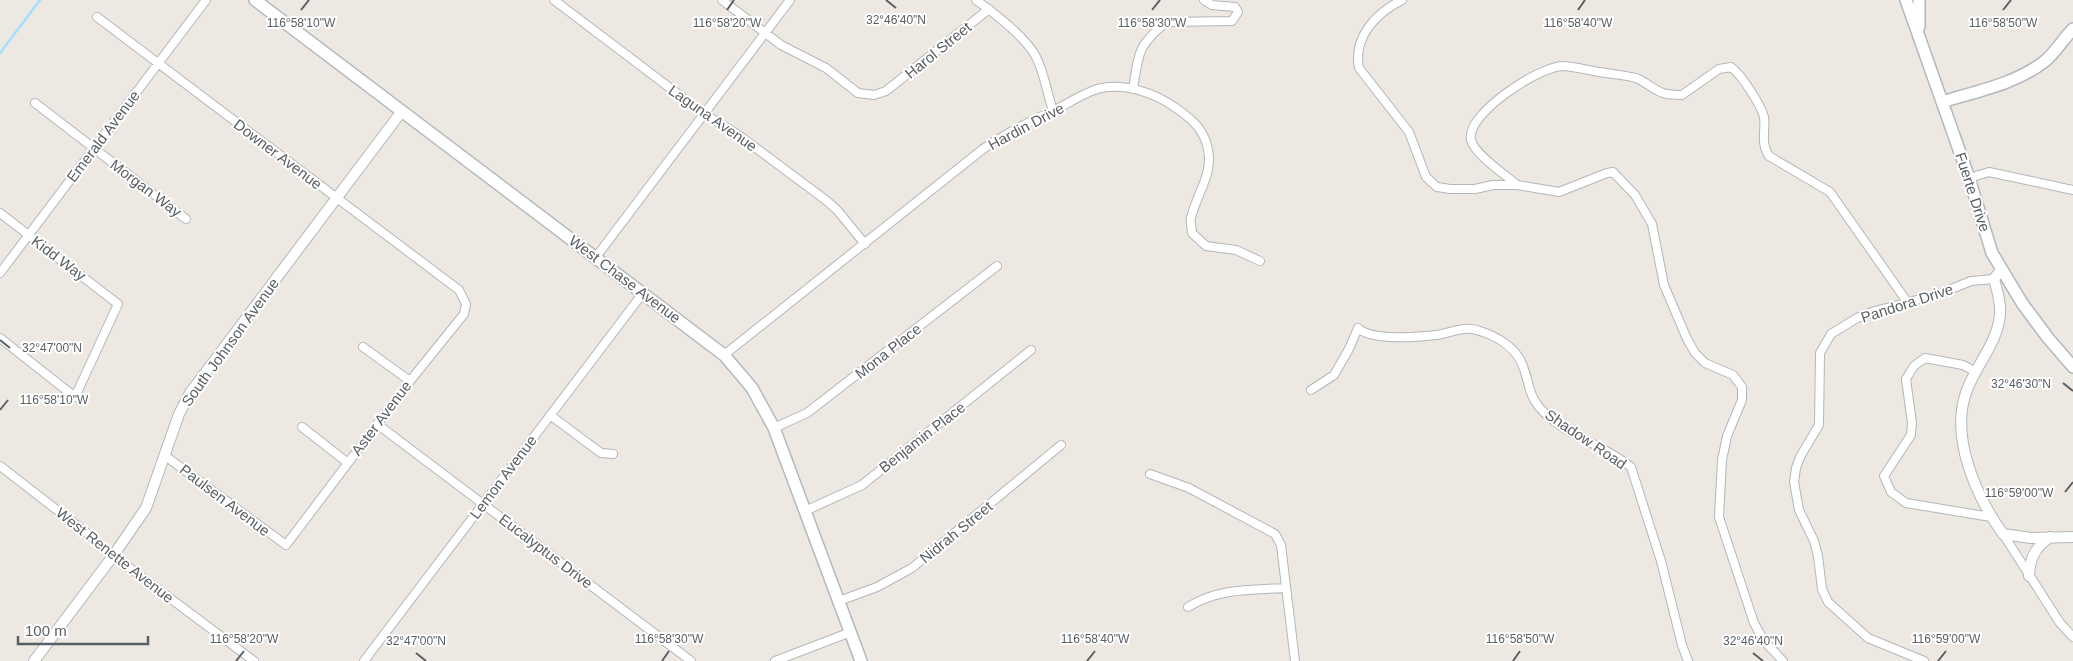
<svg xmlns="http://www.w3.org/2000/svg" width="2073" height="661" viewBox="0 0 2073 661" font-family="Helvetica,sans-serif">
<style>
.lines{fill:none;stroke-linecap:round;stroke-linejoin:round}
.stream{stroke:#a0e1ff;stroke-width:2.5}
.minor-casing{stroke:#b3b6ba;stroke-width:10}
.tertiary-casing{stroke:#b3b6ba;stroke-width:12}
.secondary-casing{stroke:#b3b8bd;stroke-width:14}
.minor{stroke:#fff;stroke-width:8}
.tertiary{stroke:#fff;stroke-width:10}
.secondary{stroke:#fff;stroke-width:11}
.ticks{fill:none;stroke:#5a5f63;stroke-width:2}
.labels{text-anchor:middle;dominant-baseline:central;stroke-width:4;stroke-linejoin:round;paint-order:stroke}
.street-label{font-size:15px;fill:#5a5f63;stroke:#fff}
.ticks-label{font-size:12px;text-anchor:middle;fill:#5a5f63;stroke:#fff;stroke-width:4;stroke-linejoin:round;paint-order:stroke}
</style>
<rect width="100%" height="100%" fill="#ede9e2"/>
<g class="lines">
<path class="stream" d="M0 53 40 0"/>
<g class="minor-casing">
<path id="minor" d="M554 0 703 113 740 136 827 201 837 210 865 244
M722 0 781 45 826 68 858 93 874 95 886 91 989 9
M976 0C994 13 1024 36 1035 55 1044 71 1047 93 1053 111
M1402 0C1376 13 1353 37 1359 68L1409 132 1426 177 1437 187 1450 189H1475L1493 185H1517L1559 192 1607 173 1613 172 1635 195 1652 224 1664 285 1687 339 1695 353 1705 363 1733 375 1742 387V400L1727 436 1722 460 1719 517 1754 623 1764 641 1783 661
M97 17 459 290 466 304 464 314 410 381 286 545 164 455
M1133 89C1139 52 1137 47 1166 22L1232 21 1238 12 1235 7 1212 5 1204 0
M35 103 186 219
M1969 178 1989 172 2073 190
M1517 185C1506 175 1474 154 1471 140 1465 114 1541 65 1564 66 1576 67 1587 70 1599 72 1611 74 1624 75 1636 78 1646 82 1654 90 1663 93 1669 95 1676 95 1682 95L1719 69 1731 67C1741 74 1761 105 1764 117 1766 131 1760 143 1769 156L1830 192 1908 303
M0 213 118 304 75 397 0 338
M596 257 790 0
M0 273 206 0
M363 347 410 381
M724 355 983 149C1005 134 1028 122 1053 111 1067 104 1082 94 1097 89 1124 82 1155 93 1176 108 1190 118 1202 127 1207 145 1215 173 1197 192 1191 218 1190 222 1192 228 1192 233L1206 246 1236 250 1260 261
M1976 372 1963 365 1925 358 1914 366 1906 379 1912 423 1911 435 1884 476 1891 492 1906 503 1991 517
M1311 390 1334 375 1349 349 1358 328C1371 341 1418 337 1436 335 1451 333 1464 325 1480 331 1499 337 1518 349 1524 369 1529 383 1529 395 1539 407 1563 435 1603 444 1631 467L1661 561 1682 645 1688 661
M550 415 601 453 613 454
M377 424 691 661
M302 427 348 463
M774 428 807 413 997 266
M0 466 88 534 103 548 254 661
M1150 474 1189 488 1275 534 1281 545 1295 661
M805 511 862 485 1031 350
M2003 534 2060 623 2073 637
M839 601 877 587 912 568 1061 445
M1188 607C1219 588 1250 590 1285 588
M364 661 643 293
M775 661 851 632
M1924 661 1868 638 1828 602 1822 589 1818 556 1814 541 1799 510 1794 482 1796 468 1800 457 1819 425 1820 353 1831 334 1857 318 1875 311 1939 294 1971 281 1994 279"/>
</g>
<g class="tertiary-casing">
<path id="tertiary" d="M2001 270 1994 279C1997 290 2001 302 2000 313 1999 341 1976 365 1967 390 1949 436 1976 496 2003 534L2031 538 2073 537
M2029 576C2030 557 2035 548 2050 537
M34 661 113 556 146 508 179 414 190 393 402 111"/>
</g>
<g class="secondary-casing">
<path id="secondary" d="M255 0 724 355 752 388 774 428 861 661
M1906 0 1969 178 1992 253 2022 303 2048 338 2073 367
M1919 27V0
M1942 102C1977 91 2016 84 2045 61 2056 52 2063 39 2073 29"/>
</g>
<use href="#minor" class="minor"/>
<use href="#tertiary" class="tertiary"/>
<use href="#secondary" class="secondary"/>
</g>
<path class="ticks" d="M886 0 896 8M301 10 309 0M727 10 734 0M1152 10 1160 0M1578 10 1585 0M2003 10 2011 0M0 340 10 348M2063 383 2073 391M0 410 8 400M2065 492 2073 482M416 653 426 661M1753 653 1763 661M236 661 244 651M662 661 669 651M1087 661 1095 651M1513 661 1520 651M1938 661 1946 651"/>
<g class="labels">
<g class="street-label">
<text transform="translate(938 50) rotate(-39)">Harol Street</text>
<text transform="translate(713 118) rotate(35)">Laguna Avenue</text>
<text transform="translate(1026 126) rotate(-28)">Hardin Drive</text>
<text transform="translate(103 136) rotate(-53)">Emerald Avenue</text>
<text transform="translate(278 154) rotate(37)">Downer Avenue</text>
<text transform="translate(146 188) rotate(37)">Morgan Way</text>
<text transform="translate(1973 192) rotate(72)">Fuerte Drive</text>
<text transform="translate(59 258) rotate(37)">Kidd Way</text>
<text transform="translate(625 279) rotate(37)">West Chase Avenue</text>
<text transform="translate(1907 303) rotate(-18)">Pandora Drive</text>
<text transform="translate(230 342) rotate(-54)">South Johnson Avenue</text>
<text transform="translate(888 351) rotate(-38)">Mona Place</text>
<text transform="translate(381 418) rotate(-53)">Aster Avenue</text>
<text transform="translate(922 437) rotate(-38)">Benjamin Place</text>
<text transform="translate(1586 439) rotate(34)">Shadow Road</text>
<text transform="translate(503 477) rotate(-53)">Lemon Avenue</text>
<text transform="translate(225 500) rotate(37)">Paulsen Avenue</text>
<text transform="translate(956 532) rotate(-39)">Nidrah Street</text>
<text transform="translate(546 551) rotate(37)">Eucalyptus Drive</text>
<text transform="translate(115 555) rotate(38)">West Renette Avenue</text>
</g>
</g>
<g class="ticks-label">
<text x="896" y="24">32°46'40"N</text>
<text x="301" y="27">116°58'10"W</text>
<text x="727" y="27">116°58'20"W</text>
<text x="1152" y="27">116°58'30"W</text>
<text x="1578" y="27">116°58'40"W</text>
<text x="2003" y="27">116°58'50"W</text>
<text x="52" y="352">32°47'00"N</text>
<text x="2021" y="388">32°46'30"N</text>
<text x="54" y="404">116°58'10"W</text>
<text x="2019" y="497">116°59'00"W</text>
<text x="244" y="643">116°58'20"W</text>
<text x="669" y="643">116°58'30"W</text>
<text x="1095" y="643">116°58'40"W</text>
<text x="1520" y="643">116°58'50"W</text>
<text x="1946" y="643">116°59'00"W</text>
<text x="416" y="645">32°47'00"N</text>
<text x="1753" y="645">32°46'40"N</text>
</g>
<path d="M18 636v8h130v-8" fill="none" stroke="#5a5f63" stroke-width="2.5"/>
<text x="25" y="636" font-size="15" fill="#5a5f63" stroke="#ffffff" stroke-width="4" paint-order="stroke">100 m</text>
</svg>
